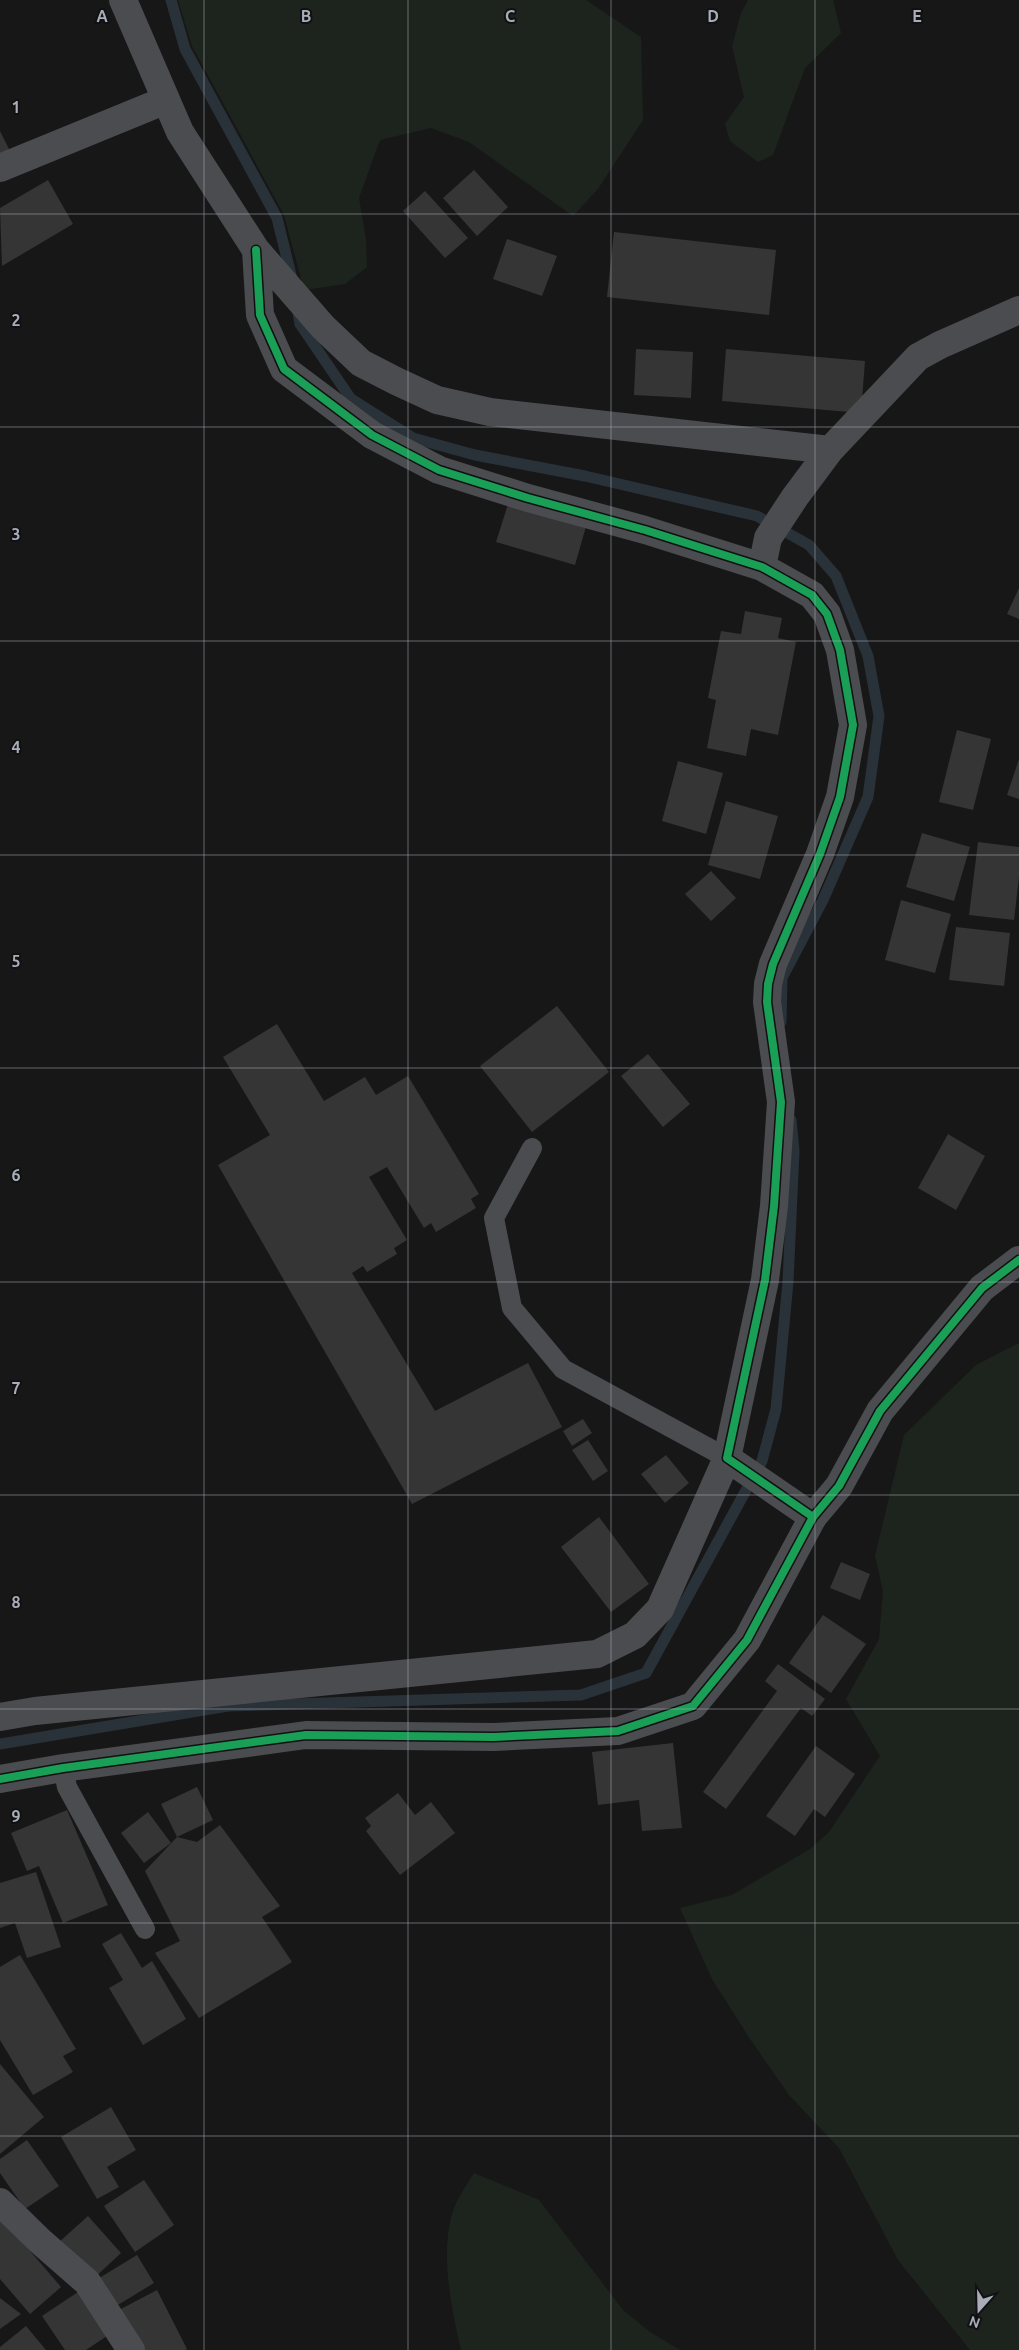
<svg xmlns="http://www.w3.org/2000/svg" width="1019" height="2350" viewBox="0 0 1019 2350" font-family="Ubuntu,sans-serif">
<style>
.green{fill:#1d241e}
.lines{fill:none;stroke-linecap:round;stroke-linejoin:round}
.stream{stroke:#2a3239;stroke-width:11}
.building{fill:#353536}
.service{stroke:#4b4c50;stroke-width:20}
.minor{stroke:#4b4c50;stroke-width:28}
.tertiary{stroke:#4b4c50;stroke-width:28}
.cycleway-casing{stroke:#111113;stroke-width:11}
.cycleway{stroke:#1a9f57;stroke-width:8}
.grid{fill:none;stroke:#a8adb8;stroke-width:1;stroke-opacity:0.55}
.grid-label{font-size:16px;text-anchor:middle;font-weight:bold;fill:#a8adb8;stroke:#111113;stroke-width:4;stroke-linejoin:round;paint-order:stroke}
</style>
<rect width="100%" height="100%" fill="#171717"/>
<path class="green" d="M178 0H586L641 37 643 120 598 189 573 216 469 142 431 128 380 140 359 198 366 240 367 267 345 284 304 290 284 215 192 46Z
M748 0H833L841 33 805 68 773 155 758 162 730 141 725 124 744 97 732 46 741 13Z
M1019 1343V2350H970L898 2260 839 2148 789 2095 750 2039 712 1979 680 1908 732 1895 810 1849 829 1832 880 1756 846 1699 879 1639 883 1591 875 1556 904 1435 976 1365Z
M474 2173 539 2200 623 2310 650 2332 680 2350H461C451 2307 438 2245 456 2203 461 2193 468 2183 474 2173Z"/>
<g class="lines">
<path class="stream" d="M171 0 185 49 277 218 293 283
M297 306 300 324 351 399 413 438 475 455 585 476 757 516 809 545 836 576 868 656 879 716 868 797 823 900 782 978 781 1022
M0 1744 228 1706 581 1695 646 1673 762 1461 776 1409 788 1282 794 1151 791 1120"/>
</g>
<path class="building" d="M0 131 10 151 0 155Z
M474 170 508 207 477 236 443 198Z
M48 180 73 224 2 266 0 208Z
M425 191 468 238 445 258 403 211Z
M614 232 776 250 769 315 607 297Z
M507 239 557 256 542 296 493 279Z
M636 349 693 352 691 398 634 395Z
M726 349 865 361 861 413 722 401Z
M509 501 587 523 575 565 496 542Z
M1019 588V619L1007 614Z
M745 611 782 618 778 638 796 642 778 735 751 729 746 756 707 748 716 700 708 698 721 631 741 634Z
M957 730 991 739 973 810 939 802Z
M1019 759V799L1007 795Z
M678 761 723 773 706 834 662 821Z
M726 801 778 816 760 879 708 865Z
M922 833 970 847 954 901 906 887Z
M978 842 1019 847V877L1014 920 969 915Z
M711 871 736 898 711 921 685 894Z
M901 900 951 914 935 973 885 960Z
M956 927 1010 933 1004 986 949 980Z
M557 1006 609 1072 532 1132 480 1066Z
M277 1024 324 1101 365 1077 376 1095 408 1076 479 1194 471 1199 476 1208 436 1232 431 1223 424 1228 387 1167 369 1177 407 1240 394 1248 397 1254 367 1272 363 1266 352 1273 435 1411 528 1363 562 1427 412 1504 218 1165 270 1135 223 1057Z
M648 1054 690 1104 663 1127 621 1076Z
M948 1134 985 1156 956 1210 918 1188Z
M583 1419 592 1433 572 1446 563 1431Z
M588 1440 608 1471 593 1481 572 1450Z
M666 1455 689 1483 665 1503 641 1474Z
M599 1517 649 1584 611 1612 561 1547Z
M841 1562 870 1574 860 1600 830 1588Z
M823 1615 866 1644 831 1693 789 1663Z
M778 1664 825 1699 812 1716 801 1708 726 1809 703 1792 777 1691 765 1681Z
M673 1743 682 1828 642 1831 639 1800 598 1805 592 1752Z
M816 1746 855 1774 825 1817 814 1809 795 1836 766 1816Z
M197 1787 213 1820 177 1837 161 1804Z
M398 1793 415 1815 431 1802 455 1833 400 1875 366 1831 371 1826 365 1818Z
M67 1810 108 1905 63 1923 39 1866 27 1871 11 1833Z
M148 1812 171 1843 144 1863 121 1833Z
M220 1825 280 1906 262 1917 292 1962 199 2018 155 1953 180 1941 145 1871 177 1837 197 1842Z
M36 1872 61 1947 27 1958 15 1923 0 1928V1883Z
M121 1933 142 1968 152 1961 186 2019 143 2045 109 1988 123 1980 102 1944Z
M20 1955 76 2049 63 2056 73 2072 33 2095 0 2040V1967Z
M0 2064 44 2117 0 2154Z
M111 2107 136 2150 107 2167 119 2187 97 2199 61 2137Z
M27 2140 59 2186 25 2209 0 2173V2159Z
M144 2180 174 2225 135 2252 104 2206Z
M0 2216 61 2287 30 2314 0 2279Z
M88 2216 121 2253 92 2280 58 2243Z
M137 2255 154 2283 113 2308 96 2280Z
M84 2288 113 2332 86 2350H65L42 2316Z
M157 2290 187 2349 185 2350H140L119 2310Z
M0 2298 21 2314 0 2329Z
M26 2326 46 2350H0V2347Z"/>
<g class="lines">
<path class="service" d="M532 1148 494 1218 512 1308 563 1369 727 1458
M63 1768 67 1787 145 1929"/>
<path class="minor" d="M123 0 180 132 256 250 323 327 361 363 396 381 437 400 490 412 830 450
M0 168 166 100
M256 250 260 315 284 369 372 435 439 470 528 498 645 530 762 567 812 595 827 614 840 650 853 725 840 797 820 854 773 964 768 984 767 1002 781 1102 774 1206 765 1280 727 1458 813 1517
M762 567 768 538 795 497 830 450 918 357 940 345 1019 310
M0 1717 35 1711 597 1654 635 1635 660 1609 727 1458
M0 2202 40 2241 87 2282 131 2350"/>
<path class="tertiary" d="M0 1779 63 1768 306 1735 494 1737 618 1731 693 1706 747 1640 813 1517 839 1486 880 1411 982 1288 1019 1260"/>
<g class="cycleway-casing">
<path id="cycleway" d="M256 250 260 315 284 369 372 435 439 470 528 498 645 530 762 567 812 595 827 614 840 650 853 725 840 797 820 854 773 964 768 984 767 1002 781 1102 774 1206 765 1280 727 1458 813 1517
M0 1779 63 1768 306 1735 494 1737 618 1731 693 1706 747 1640 813 1517 839 1486 880 1411 982 1288 1019 1260"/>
</g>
<use href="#cycleway" class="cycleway"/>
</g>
<path class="grid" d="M204 0V2350M408 0V2350M611 0V2350M815 0V2350M0 214H1019M0 427H1019M0 641H1019M0 855H1019M0 1068H1019M0 1282H1019M0 1495H1019M0 1709H1019M0 1923H1019M0 2136H1019"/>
<g class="grid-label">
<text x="102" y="22">A</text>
<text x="306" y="22">B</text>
<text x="510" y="22">C</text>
<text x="713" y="22">D</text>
<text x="917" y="22">E</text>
<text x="16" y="113">1</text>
<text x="16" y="326">2</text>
<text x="16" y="540">3</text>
<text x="16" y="753">4</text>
<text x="16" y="967">5</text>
<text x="16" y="1181">6</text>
<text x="16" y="1394">7</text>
<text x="16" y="1608">8</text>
<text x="16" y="1822">9</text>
</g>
<g transform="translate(979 2310) rotate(200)" stroke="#111113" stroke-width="4" paint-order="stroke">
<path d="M0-4L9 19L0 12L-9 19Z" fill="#a8adb8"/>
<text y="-8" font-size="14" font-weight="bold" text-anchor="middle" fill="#a8adb8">N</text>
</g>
</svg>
